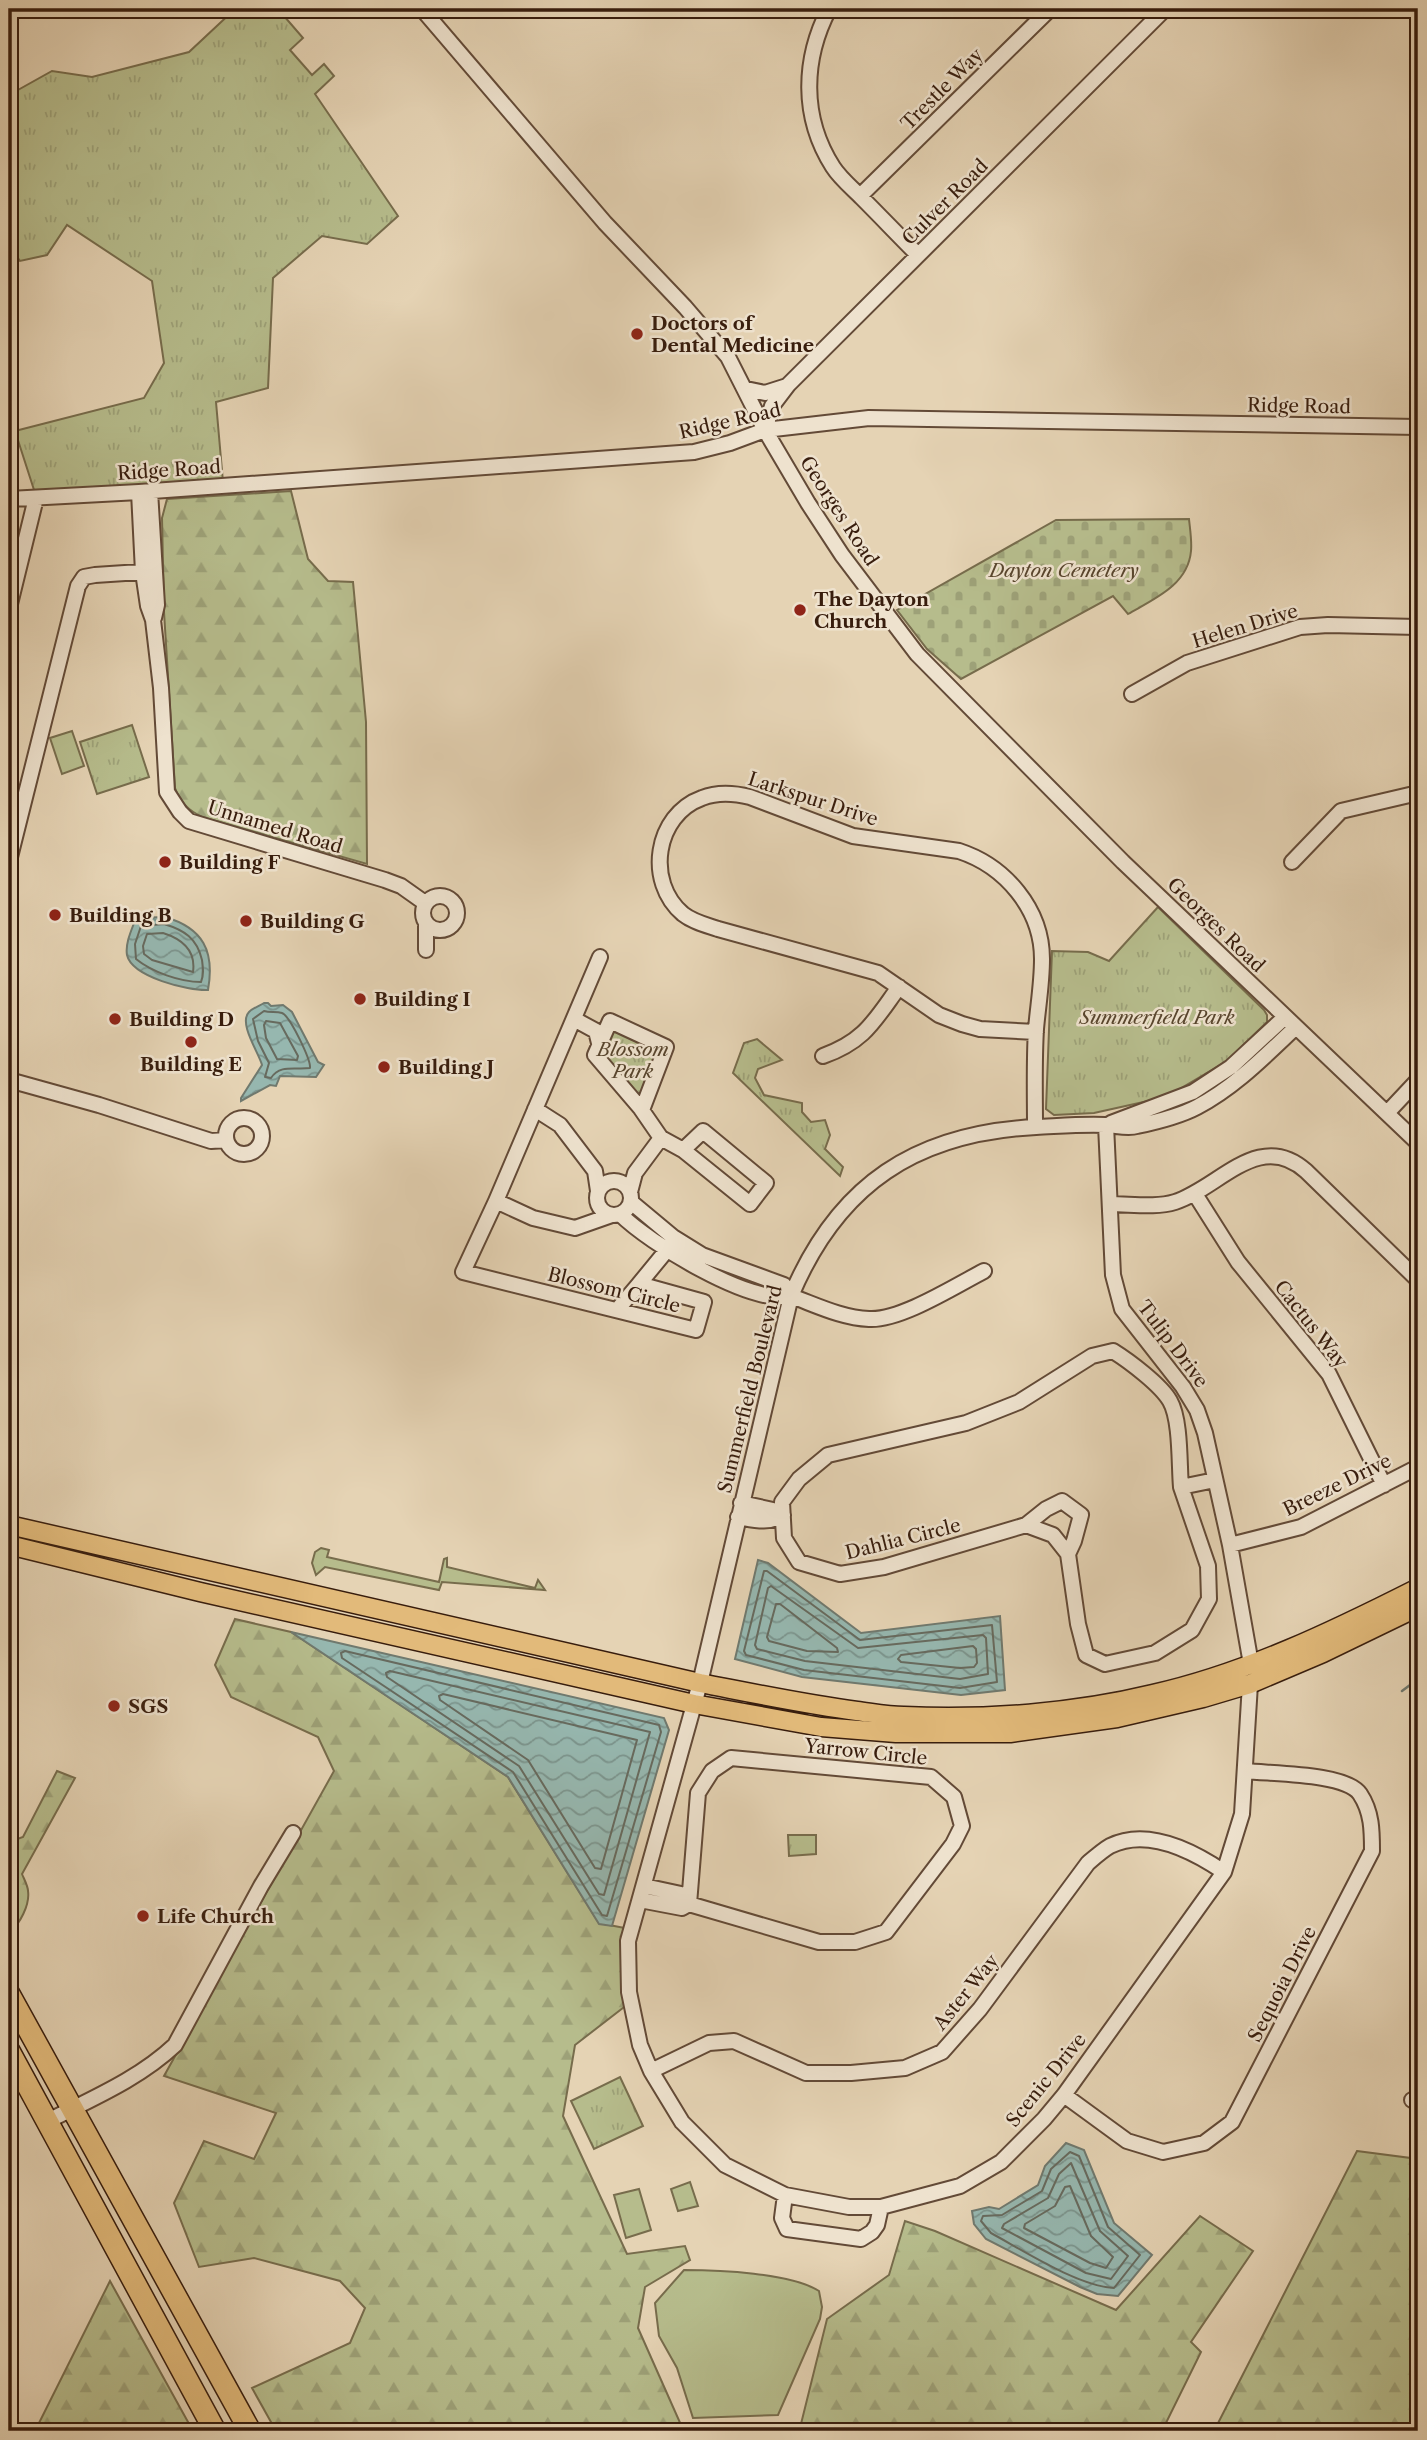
<svg xmlns="http://www.w3.org/2000/svg" width="1427" height="2440" viewBox="0 0 1427 2440" font-family="'Libre Caslon Text',serif">
<style>
.grass{fill:#b6bc8c;stroke:#776c4c;stroke-width:2}
.forest{fill:url(#forest-firs);stroke:#776c4c;stroke-width:2}
.cemetery{fill:url(#cemetery-stones);stroke:#776c4c;stroke-width:2}
.park{fill:url(#park-tufts);stroke:#776c4c;stroke-width:2}
.water{fill:url(#water-waves);stroke:#70796e;stroke-width:2}
.lines{fill:none;stroke-linecap:round;stroke-linejoin:round}
.shore{stroke:#676a5e;stroke-width:2}
.stream{stroke:#70796e;stroke-width:2.5}
.minor-casing{stroke:#634a37;stroke-width:18}
.major-casing{stroke:#381d0d;stroke-width:21}
.highway-casing{stroke:#381d0d;stroke-width:24}
.minor{stroke:#eee2ce;stroke-width:14}
.major{stroke:#e2ba7a;stroke-width:18}
.highway{stroke:#e2ba7a;stroke-width:21}
.poi-dot{fill:#8f2418;stroke:#eee2ce;stroke-width:2.5}
.labels{text-anchor:middle;dominant-baseline:central;stroke-width:5;stroke-linejoin:round;paint-order:stroke}
.street-label{font-size:19px;fill:#381d0d;stroke:#eee2ce}
.poi-label{font-size:19px;font-weight:bold;fill:#381d0d;stroke:#eee2ce;text-anchor:start}
.park-label{font-size:19px;font-style:italic;fill:#58452d;stroke:#eee2ce}
</style>
<defs>
<pattern id="forest-firs" width="22" height="20" patternUnits="userSpaceOnUse" patternTransform="scale(1.75)"><rect width="22" height="20" fill="#b6bc8c"/><path d="M5 1l3.5 6h-7zM16 11l3.5 6h-7z" fill="#9da178"/></pattern>
<pattern id="cemetery-stones" width="16" height="16" patternUnits="userSpaceOnUse" patternTransform="scale(1.75)"><rect width="16" height="16" fill="#b6bc8c"/><path d="M2 7V4a2 2 0 0 1 4 0v3zM10 15v-3a2 2 0 0 1 4 0v3z" fill="#9da178"/></pattern>
<pattern id="park-tufts" width="24" height="20" patternUnits="userSpaceOnUse" patternTransform="scale(1.75)"><rect width="24" height="20" fill="#b6bc8c"/><path d="M3 7l-1-3M5 7V3M7 7l1-3M15 17l-1-3M17 17v-4M19 17l1-3" fill="none" stroke="#9da178"/></pattern>
<pattern id="water-waves" width="16" height="10" patternUnits="userSpaceOnUse" patternTransform="scale(1.75)"><rect width="16" height="10" fill="#96b7af"/><path d="M0 5q4-4 8 0t8 0" fill="none" stroke="#7b948d"/></pattern>
</defs>
<rect width="100%" height="100%" fill="#e5d3b4"/>
<filter id="stains"><feTurbulence type="fractalNoise" baseFrequency=".00286" numOctaves="4"/><feColorMatrix values="0 0 0 0 .2 0 0 0 0 .09 0 0 0 0 .02 0 0 0 .5 -.17"/></filter>
<radialGradient id="worn" r=".72"><stop offset=".6" stop-color="#630" stop-opacity="0"/><stop offset="1" stop-color="#630" stop-opacity=".3"/></radialGradient>
<path class="grass" d="M72 731 84 766 62 774 50 738Z
M321 1548 329 1550 327 1557 439 1582 444 1559 447 1558V1567L535 1588 538 1580 545 1590 442 1582 439 1590 325 1567 316 1575 312 1563 315 1552Z
M639 2189 651 2230 626 2238 614 2195Z
M684 2270C719 2270 790 2273 819 2291L822 2307 820 2319 778 2415 693 2418 677 2368 659 2336 655 2303Z"/>
<path class="forest" d="M291 491 308 559 328 581 353 582 366 722 367 864 202 817C188 810 180 802 175 788L164 612 162 518 167 499Z
M235 1619 291 1632 508 1777 599 1923 630 1929 628 2004 575 2045 563 2116 627 2254 685 2246 690 2260 645 2287 638 2328 681 2425 800 2428 827 2319 889 2275 905 2221 935 2231 1116 2310 1200 2216 1253 2251 1191 2342 1201 2352 1162 2431H276L252 2388 350 2343 365 2308 340 2281 254 2258 199 2267 174 2203 204 2141 254 2159 276 2113 164 2076 334 1771 318 1737 231 1697 215 1665Z
M57 1771 75 1778 22 1874C24 1879 28 1886 28 1891 30 1904 20 1925 9 1932V1842L23 1837Z
M1357 2151 1418 2159V2431H1214Z
M110 2281 193 2431H35Z"/>
<path class="cemetery" d="M1189 519C1190 529 1192 541 1191 551 1188 585 1154 599 1128 614L1113 596 961 679 927 649 897 610 1056 520Z"/>
<path class="park" d="M235 9H278L303 38 290 50 312 75 324 64 334 76 315 94 398 216 367 244 322 236 273 278 268 388 216 402 223 482 35 493 15 431 144 398 164 363 152 281 67 225 47 255 20 261 9 245V95L52 71 92 77 189 52Z
M132 725 149 777 97 794 80 742Z
M1158 907 1264 1010 1267 1015V1022L1227 1061 1166 1097 1094 1113 1054 1115 1046 1109 1052 951 1088 952 1109 961Z
M613 1028 661 1051 640 1098 599 1055Z
M757 1039 782 1060 758 1069 755 1078 764 1095 802 1103V1112L811 1122 825 1120 830 1135 825 1149 843 1167 840 1176 733 1073 744 1043Z
M788 1835H816V1854L789 1856Z
M620 2077 643 2126 594 2149 571 2101Z
M690 2182 698 2206 678 2211 671 2189Z"/>
<path class="water" d="M165 917C203 928 215 951 208 990 188 991 132 977 127 955 125 943 132 929 136 918Z
M264 1003H268L271 1006 283 1005 292 1012 318 1062 324 1065 316 1077 280 1076 276 1086 270 1085 241 1101V1098L262 1065C259 1053 238 1023 249 1012 253 1008 259 1006 264 1003Z
M758 1560 768 1563 861 1633 1000 1616 1005 1690 961 1695 802 1677 735 1659Z
M291 1632 664 1718 669 1730 612 1926 599 1924 508 1777Z
M1066 2143 1084 2150 1114 2223 1152 2255 1118 2296 1097 2294 1080 2287 986 2239 974 2224 972 2211 989 2207 999 2209 1038 2185 1045 2166Z"/>
<g class="lines">
<path class="shore" d="M164 924C184 930 197 938 202 960 203 968 204 975 201 982 180 982 152 972 136 959L135 944 141 926Z
M163 933C182 939 196 951 193 972L152 960 144 954 143 946 147 934Z
M264 1011C270 1013 276 1011 282 1013 290 1016 311 1060 310 1068 295 1070 280 1064 271 1078L265 1077 269 1063 258 1041 253 1019Z
M266 1021 280 1023 298 1056 297 1060 277 1059 266 1038 264 1025Z
M764 1571H767L860 1640 992 1625 997 1682 960 1688 804 1670 746 1655 744 1651Z
M771 1586 858 1648 983 1635 986 1638 988 1674 960 1679 805 1661 757 1649 755 1645 768 1588Z
M776 1604H780L837 1648 838 1652 807 1651 769 1641 767 1637Z
M973 1646 976 1649 977 1663 974 1667 960 1668 901 1662 898 1659 901 1655Z
M345 1651 659 1725 661 1732 607 1916 602 1915 513 1772 342 1658 341 1653Z
M390 1671 650 1732 604 1895 599 1894 519 1766 387 1677 386 1673Z
M443 1694 637 1740 601 1869 595 1868 528 1760 440 1700 439 1696Z
M1070 2152 1079 2156 1108 2227 1140 2255 1114 2288C1078 2286 1024 2251 991 2233L981 2221 983 2216 1002 2215 1042 2191 1051 2169Z
M1071 2163 1100 2231 1128 2256 1111 2279 1086 2273 1002 2228 1004 2224 1048 2198 1059 2174Z
M1070 2186 1091 2236 1113 2257 1106 2268 1090 2263 1024 2228 1025 2224 1055 2206 1065 2187Z"/>
<path class="stream" d="M1355 9 1358 12
M1402 1691 1418 1679"/>
<g class="minor-casing">
<path id="minor" d="M422 9 605 223 685 307 728 357 765 430 808 503 842 555 917 654 1123 862 1418 1143
M829 9C803 59 801 117 833 167 840 178 852 188 862 198 881 217 899 236 918 255
M860 196 1050 9
M746 389 765 393 787 386
M765 430 772 406 788 385 1165 9
M150 491 157 605 154 618
M139 492 143 572 148 606 153 620 161 688 167 792 180 812 189 821 385 880 401 886 425 903
M9 499 139 492 694 452 730 443 765 430 869 418 1418 427
M9 608 36 498
M1132 694 1187 663 1300 627 1328 625 1418 627
M9 861 78 586 84 577 95 575 155 571
M1292 862 1341 811 1418 793
M423 913a17 17 0 1 1 34 0a17 17 0 1 1-34 0Z
M426 924V950
M574 1019 596 1031 599 1043
M610 1021 666 1047 642 1110 595 1055Z
M823 1056C865 1041 874 1021 899 987
M9 1080 99 1105 211 1141 226 1140
M535 1109 560 1125 595 1171 598 1191
M1387 1113 1418 1080
M226 1136a18 18 0 1 1 36 0a18 18 0 1 1-36 0Z
M1111 1123 1193 1092 1231 1067 1285 1017
M1106 1125 1113 1275 1122 1309 1183 1387 1197 1410 1205 1433 1230 1545 1251 1664
M1035 1127C1035 1094 1034 1062 1036 1029 1038 1006 1042 983 1042 959 1042 909 1005 866 959 851L853 836 750 797C734 793 717 792 702 798 655 815 645 882 683 914 693 922 706 925 718 929L878 973 939 1015 962 1024 980 1029 1036 1032
M661 1138 683 1150 750 1204 766 1183 703 1131 683 1150
M597 1198a17 17 0 1 1 34 0a17 17 0 1 1-34 0Z
M630 1192 635 1173 661 1138 641 1109
M1195 1194 1238 1262 1329 1374 1384 1485
M496 1201 600 957
M631 1202 673 1237 702 1255 784 1285 791 1296
M1110 1204C1131 1204 1156 1208 1175 1202 1219 1188 1259 1129 1306 1171L1418 1280
M620 1214C649 1243 751 1306 791 1296
M612 1215 575 1228 533 1218 496 1201 463 1272 696 1330 704 1302 639 1284 676 1239
M791 1296C816 1305 842 1318 869 1319 900 1321 955 1286 984 1271
M617 1310 639 1284
M1181 1487C1179 1465 1181 1420 1170 1401 1161 1385 1129 1361 1113 1351L1092 1356 1019 1402 966 1423 828 1455 799 1479 782 1502 784 1538 799 1562 840 1574 884 1567 1026 1525 1053 1535 1068 1554 1078 1624 1086 1655 1105 1664 1155 1653 1192 1630 1209 1599 1208 1566 1181 1487 1215 1480
M738 1517C755 1520 768 1524 783 1515L773 1510 741 1503
M1026 1525 1046 1509 1062 1501 1081 1515 1074 1541 1068 1554
M1230 1545 1301 1527 1418 1467
M1250 1684 1242 1814 1224 1872 1064 2095 1044 2119 1001 2162 960 2186 881 2207H849L785 2195 725 2165 682 2122 651 2071 640 2045 629 1992 628 1941 700 1683 791 1296C838 1184 916 1133 1036 1127 1059 1126 1082 1124 1105 1125 1115 1125 1127 1129 1137 1126 1156 1122 1180 1116 1197 1107 1235 1087 1265 1056 1296 1027
M644 1886 681 1894 689 1904 819 1942H855L886 1932 953 1844 962 1826 954 1797 931 1777 731 1758 712 1771 698 1793 689 1904
M640 1900 682 1908 689 1904
M651 2071 709 2043 734 2041 806 2073H851L905 2068 942 2052 980 2009 1088 1863C1095 1857 1103 1850 1110 1846 1148 1827 1193 1851 1224 1872
M1064 2095 1127 2141 1163 2152 1204 2143 1232 2122 1372 1851C1372 1831 1372 1812 1360 1794 1346 1773 1272 1774 1246 1771
M1412 2100H1418
M48 2121C91 2099 139 2079 175 2045L261 1886 293 1833
M785 2195 782 2218 787 2229 861 2239 872 2232 877 2225 881 2207"/>
</g>
<g class="major-casing">
<path id="major" d="M9 1525 700 1683C752 1693 804 1704 857 1711 873 1713 889 1716 904 1716 984 1720 1075 1713 1153 1694 1246 1673 1333 1631 1418 1588
M9 1545 200 1592 694 1704 821 1727 896 1733H1010L1117 1718 1203 1698 1250 1684 1323 1653 1418 1607"/>
</g>
<g class="highway-casing">
<path id="highway" d="M9 1994 250 2431
M9 2051 215 2431"/>
</g>
<use href="#minor" class="minor"/>
<use href="#major" class="major"/>
<use href="#highway" class="highway"/>
</g>
<g class="poi-dot">
<circle cx="637" cy="334" r="7"/>
<circle cx="800" cy="610" r="7"/>
<circle cx="165" cy="862" r="7"/>
<circle cx="55" cy="915" r="7"/>
<circle cx="246" cy="921" r="7"/>
<circle cx="360" cy="999" r="7"/>
<circle cx="115" cy="1019" r="7"/>
<circle cx="191" cy="1042" r="7"/>
<circle cx="384" cy="1067" r="7"/>
<circle cx="114" cy="1706" r="7"/>
<circle cx="143" cy="1916" r="7"/>
</g>
<g class="labels">
<g class="street-label">
<text transform="translate(942 89) rotate(-45)">Trestle Way</text>
<text transform="translate(945 202) rotate(-45)">Culver Road</text>
<text transform="translate(1299 406) rotate(1)">Ridge Road</text>
<text transform="translate(730 421) rotate(-13)">Ridge Road</text>
<text transform="translate(169 470) rotate(-4)">Ridge Road</text>
<text transform="translate(839 511) rotate(57)">Georges Road</text>
<text transform="translate(1245 626) rotate(-17)">Helen Drive</text>
<text transform="translate(813 799) rotate(18)">Larkspur Drive</text>
<text transform="translate(275 827) rotate(17)">Unnamed Road</text>
<text transform="translate(1216 925) rotate(44)">Georges Road</text>
<text transform="translate(614 1290) rotate(14)">Blossom Circle</text>
<text transform="translate(1311 1324) rotate(52)">Cactus Way</text>
<text transform="translate(1173 1344) rotate(53)">Tulip Drive</text>
<text transform="translate(750 1389) rotate(-76)">Summerfield Boulevard</text>
<text transform="translate(1337 1485) rotate(-26)">Breeze Drive</text>
<text transform="translate(903 1539) rotate(-14)">Dahlia Circle</text>
<text transform="translate(866 1752) rotate(6)">Yarrow Circle</text>
<text transform="translate(1282 1984) rotate(-63)">Sequoia Drive</text>
<text transform="translate(966 1992) rotate(-51)">Aster Way</text>
<text transform="translate(1046 2080) rotate(-51)">Scenic Drive</text>
</g>
<g class="poi-label">
<text x="651" y="323">Doctors of<tspan x="651" dy="22">Dental Medicine</tspan></text>
<text x="814" y="599">The Dayton<tspan x="814" dy="22">Church</tspan></text>
<text x="179" y="862">Building F</text>
<text x="69" y="915">Building B</text>
<text x="260" y="921">Building G</text>
<text x="374" y="999">Building I</text>
<text x="129" y="1019">Building D</text>
<text x="191" y="1064" text-anchor="middle">Building E</text>
<text x="398" y="1067">Building J</text>
<text x="128" y="1706">SGS</text>
<text x="157" y="1916">Life Church</text>
</g>
<g class="park-label">
<text x="1064" y="570">Dayton Cemetery</text>
<text x="1157" y="1017">Summerfield Park</text>
<text x="633" y="1049">Blossom<tspan x="633" dy="22">Park</tspan></text>
</g>
</g>
<rect width="1427" height="2440" fill="none" stroke="#e5d3b4" stroke-width="35"/>
<rect x="10" y="10" width="1406" height="2419" fill="none" stroke="#381d0d" stroke-width="3.5"/>
<rect x="18" y="18" width="1392" height="2405" fill="none" stroke="#381d0d" stroke-width="2"/>
<rect width="100%" height="100%" filter="url(#stains)"/>
<rect width="100%" height="100%" fill="url(#worn)"/>
</svg>
